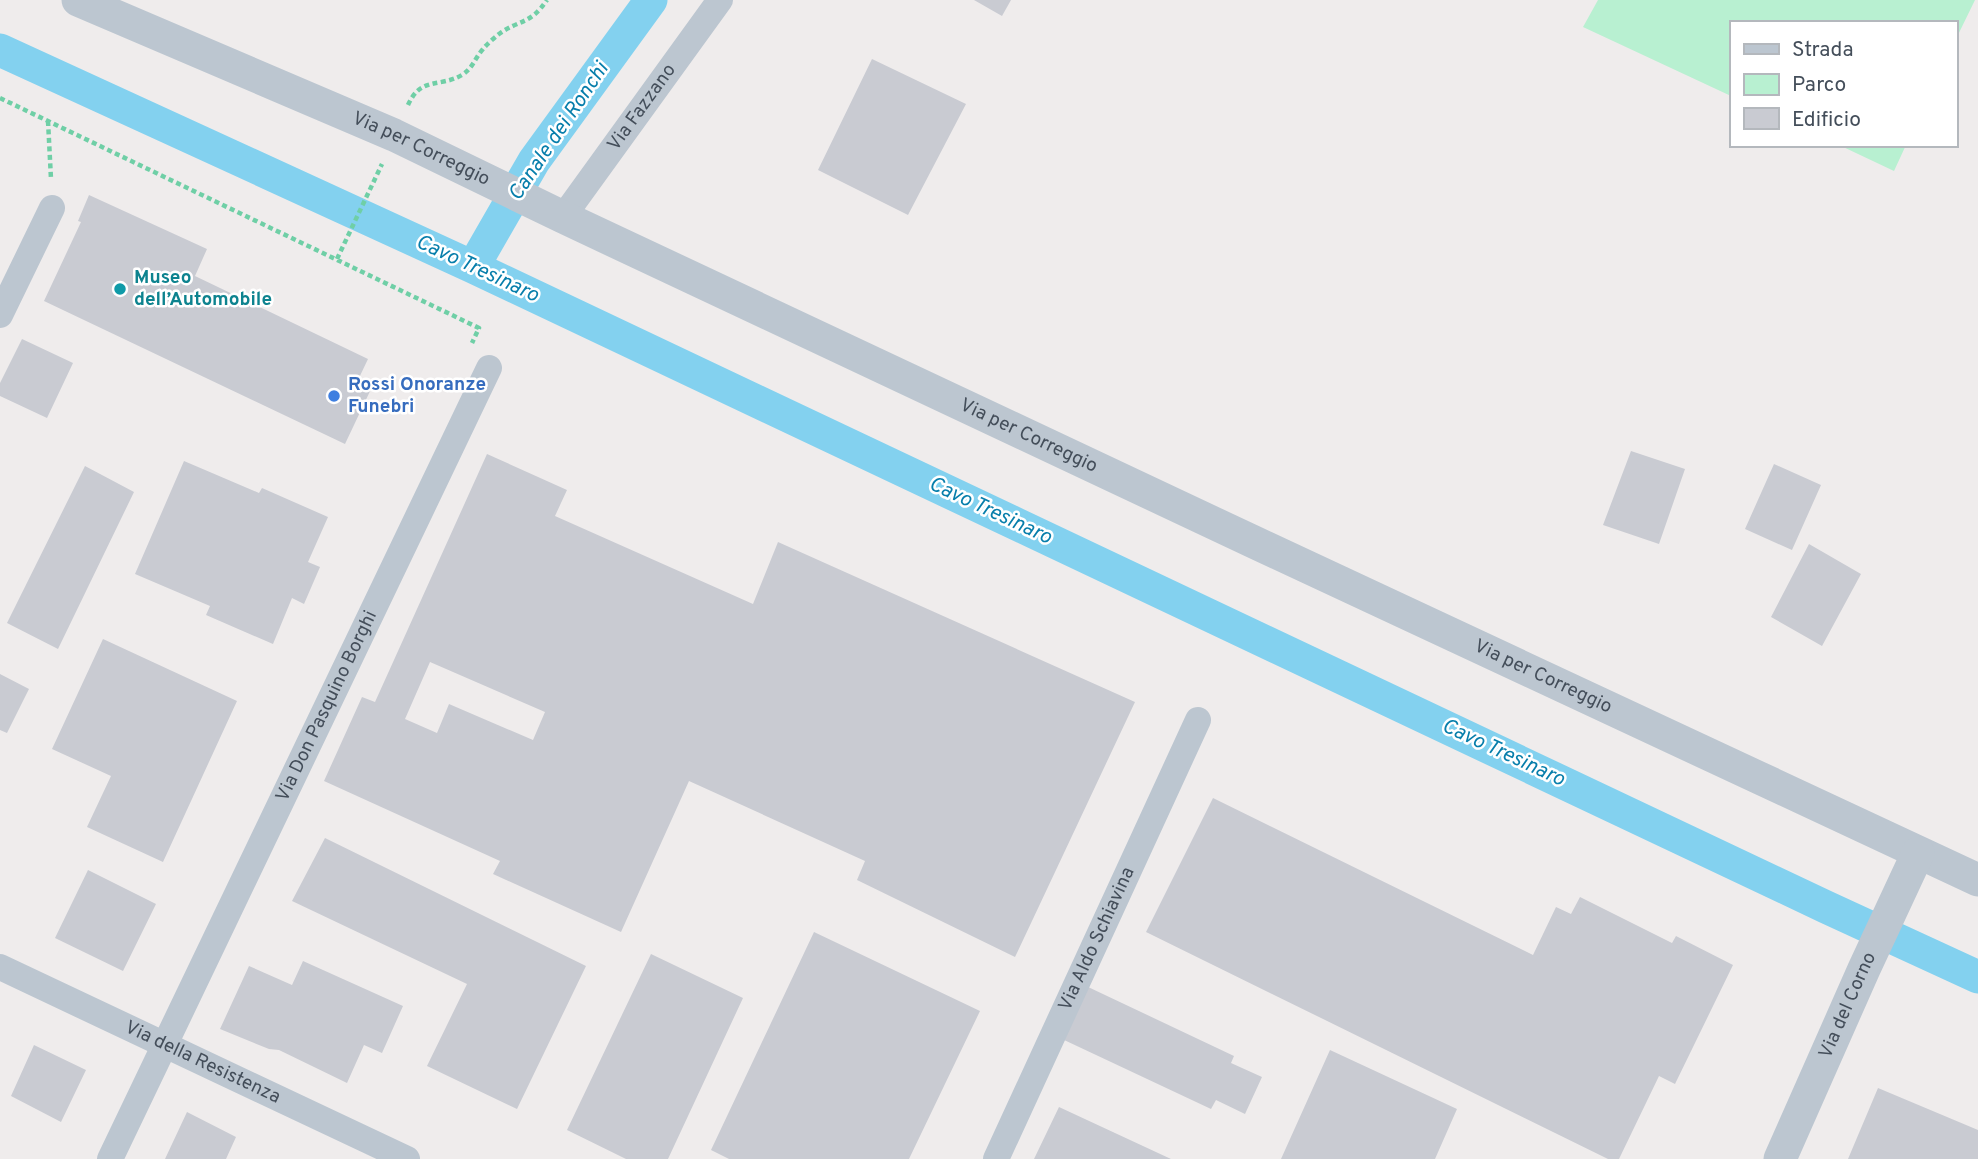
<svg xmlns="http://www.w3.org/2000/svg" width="1978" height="1159" viewBox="0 0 1978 1159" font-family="Overpass,sans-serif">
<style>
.green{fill:#b8f0d1}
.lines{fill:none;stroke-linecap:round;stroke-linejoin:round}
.canal{stroke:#83d1ef;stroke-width:33}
.building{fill:#c9cbd2;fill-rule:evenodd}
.path{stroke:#6fcfa6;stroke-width:4.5;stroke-dasharray:5 3.5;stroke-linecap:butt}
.minor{stroke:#bcc6d0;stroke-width:26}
.tertiary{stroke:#bcc6d0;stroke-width:33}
.culture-dot{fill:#0f9aa8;stroke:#fff;stroke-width:2.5}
.shop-dot{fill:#3f7fe0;stroke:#fff;stroke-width:2.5}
.labels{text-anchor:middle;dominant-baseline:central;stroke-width:5;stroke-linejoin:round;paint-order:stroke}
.street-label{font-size:19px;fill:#444e5a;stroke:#fff}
.culture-label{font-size:19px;font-weight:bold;fill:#0d838f;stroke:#fff;text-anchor:start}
.shop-label{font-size:19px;font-weight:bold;fill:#366cbe;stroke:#fff;text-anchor:start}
.water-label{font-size:21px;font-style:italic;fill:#077eab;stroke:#fff}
</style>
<rect width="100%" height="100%" fill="#efecec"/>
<path class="green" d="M1598 0H1975L1955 41V23H1731V96L1583 27Z
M1839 145H1906L1894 171Z"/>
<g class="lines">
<path class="canal" d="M0 50 473 267 1826 907 1978 977
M473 267 534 161 651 0"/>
</g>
<path class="building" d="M974 0H1011L1002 16Z
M872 59 966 104 908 215 818 170Z
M89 195 207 249 195 276 368 359 358 380 372 387 345 444 44 301 81 222 78 221Z
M22 339 73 363 47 418 0 396V383Z
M1631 451 1685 469 1659 544 1603 525Z
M487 454 567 490 555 516 753 604 778 542 1135 702 1015 957 857 880 865 861 689 781 621 932 493 874 500 861 324 781 362 697 375 702ZM430 662 545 712 533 740 449 704 437 733 405 719Z
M184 461 259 493 262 488 328 517 308 562 320 567 304 604 292 598 273 644 206 615 210 606 135 574Z
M1774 464 1821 485 1792 550 1745 529Z
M85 466 134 492 58 649 7 623Z
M1809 544 1861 574 1822 646 1771 617Z
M103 639 237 701 163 862 87 827 111 776 52 749Z
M0 674 29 689 7 733 0 730Z
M1213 798 1533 955 1556 907 1571 914 1580 897 1672 943 1676 936 1733 965 1675 1084 1659 1076 1619 1159H1608L1146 932Z
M325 838 586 966 517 1109 427 1066 467 984 292 901Z
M88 870 156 904 123 971 55 938Z
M814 932 980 1011 909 1159H729L711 1150Z
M651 954 743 998 668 1159H626L567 1130Z
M303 961 403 1006 382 1053 364 1045 347 1083 279 1050 269 1049 220 1029 249 966 292 985Z
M1086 986 1234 1056 1231 1063 1262 1077 1245 1114 1216 1100 1211 1109 1062 1039Z
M34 1045 86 1070 61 1122 11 1096Z
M1330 1050 1457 1109 1435 1159H1281Z
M1878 1088 1978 1130V1159H1848Z
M1059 1107 1171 1159H1034Z
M187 1112 236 1137 226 1159H165Z"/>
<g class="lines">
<path class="path" d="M0 98 479 328 472 343
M408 105C421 76 439 88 462 75 473 68 475 58 483 49 487 44 494 38 499 34 520 19 530 25 547 0
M48 121 51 179
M337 259 382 164"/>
<g class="minor">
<path id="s1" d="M563 217 720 0"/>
<path d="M0 315 52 208"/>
<path id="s2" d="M0 967 407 1159"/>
<path id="s3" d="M110 1159 489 368"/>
<path id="s4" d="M996 1159 1198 720"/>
</g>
<g class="tertiary">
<path id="s5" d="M78 0 394 135 563 217 1256 543 1978 880"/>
<path id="s6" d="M1780 1159 1864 969 1918 853"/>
</g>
</g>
<circle class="culture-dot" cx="120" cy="289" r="7"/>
<circle class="shop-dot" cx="334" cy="396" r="7"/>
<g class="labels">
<g class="street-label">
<text stroke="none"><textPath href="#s1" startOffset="135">Via Fazzano</textPath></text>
<text stroke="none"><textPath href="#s5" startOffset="374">Via per Correggio</textPath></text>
<text stroke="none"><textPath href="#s5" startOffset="1046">Via per Correggio</textPath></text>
<text stroke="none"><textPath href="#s5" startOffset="1614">Via per Correggio</textPath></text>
<text stroke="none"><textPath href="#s3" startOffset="502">Via Don Pasquino Borghi</textPath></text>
<text stroke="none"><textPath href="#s4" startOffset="242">Via Aldo Schiavina</textPath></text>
<text stroke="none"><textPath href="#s6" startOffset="168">Via del Corno</textPath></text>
<text stroke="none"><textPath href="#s2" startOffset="224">Via della Resistenza</textPath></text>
</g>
<g class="culture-label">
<text x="134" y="278">Museo<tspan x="134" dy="22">dell’Automobile</tspan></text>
</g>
<g class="shop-label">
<text x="348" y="385">Rossi Onoranze<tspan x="348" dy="22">Funebri</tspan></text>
</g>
<g class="water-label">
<text transform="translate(559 132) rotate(-56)">Canale dei Ronchi</text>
<text transform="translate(477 269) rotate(25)">Cavo Tresinaro</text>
<text transform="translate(990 511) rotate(25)">Cavo Tresinaro</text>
<text transform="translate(1503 753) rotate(25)">Cavo Tresinaro</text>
</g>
</g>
<rect x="1730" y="21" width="228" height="126" fill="#ffffff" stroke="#b4b8bd" stroke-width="2"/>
<rect x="1744" y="44" width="35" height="10" fill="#bcc6d0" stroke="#b4b8bd" stroke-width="2"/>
<text x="1792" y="56" font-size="21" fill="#444e5a">Strada</text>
<rect x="1744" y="74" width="35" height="21" fill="#b8f0d1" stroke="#b4b8bd" stroke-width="2"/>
<text x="1792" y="91" font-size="21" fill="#444e5a">Parco</text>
<rect x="1744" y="108" width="35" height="21" fill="#c9cbd2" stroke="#b4b8bd" stroke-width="2"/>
<text x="1792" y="126" font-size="21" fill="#444e5a">Edificio</text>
</svg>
